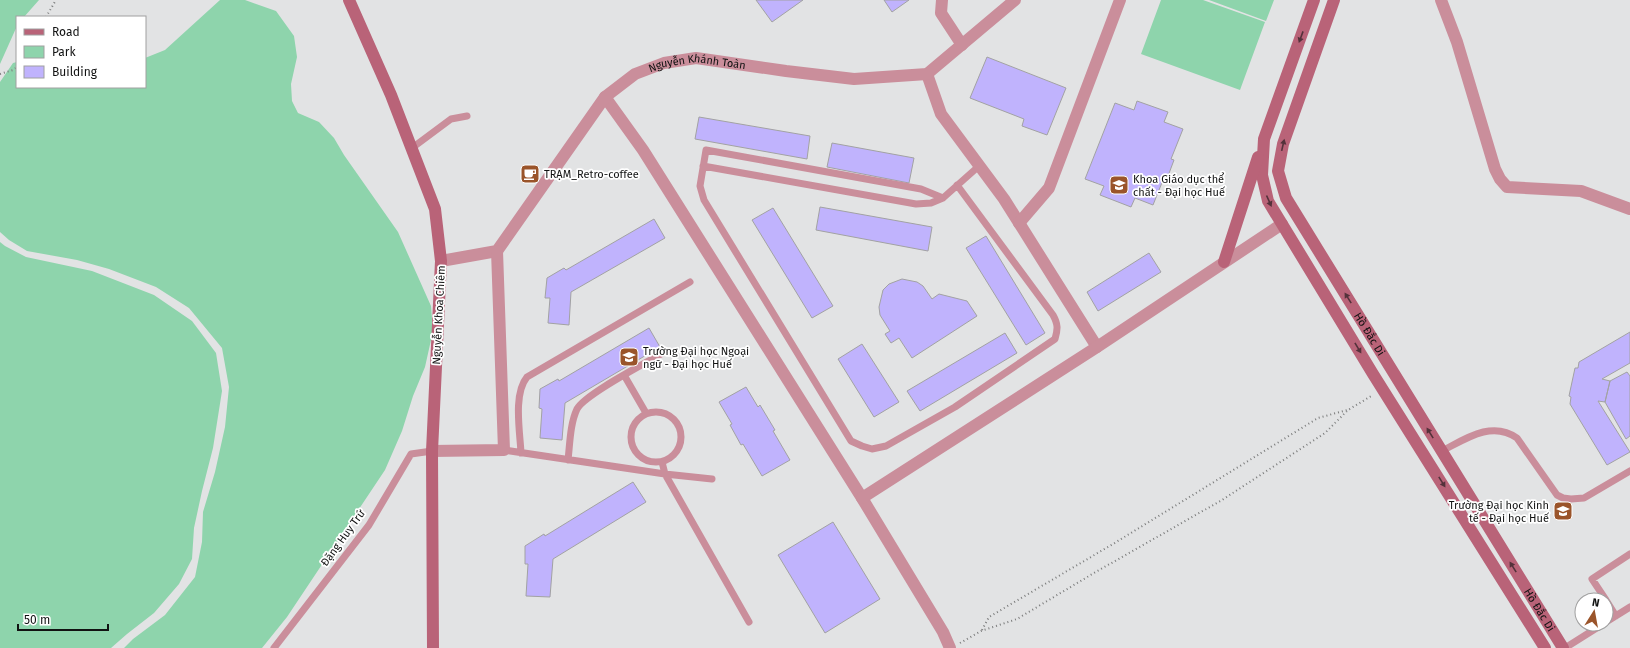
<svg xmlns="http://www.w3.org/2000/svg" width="1630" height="648" viewBox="0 0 1630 648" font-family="'Fira Sans',sans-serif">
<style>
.green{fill:#8ed4ac}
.building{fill:#c0b3fd;stroke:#a2a2a3}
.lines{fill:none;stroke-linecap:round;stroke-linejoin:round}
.path{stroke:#7b7c7c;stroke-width:2;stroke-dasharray:1 3;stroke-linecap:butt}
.lane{stroke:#ca8e9b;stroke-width:7}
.street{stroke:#ca8e9b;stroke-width:12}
.secondary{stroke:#b96378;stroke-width:12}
.oneway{fill:#54323b}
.labels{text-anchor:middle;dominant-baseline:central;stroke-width:3.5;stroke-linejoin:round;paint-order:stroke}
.street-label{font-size:11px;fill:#111212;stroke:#fff}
.poi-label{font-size:11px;fill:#111212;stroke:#fff;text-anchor:start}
</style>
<rect width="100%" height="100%" fill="#e2e3e4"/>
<path class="green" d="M0 0H39L24 17H17V26L0 64Z
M220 0H245L276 11 294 36 297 57 291 84 292 101 298 113 319 122 334 138 344 155 398 232 431 306 433 331 425 367 413 396 402 431 385 470 287 617 262 648H124L133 639 165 615 195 577 202 542 203 512 215 472 225 427 229 387 222 348 189 308 156 287 109 269 77 260 27 251 9 240 0 232V82L13 63 17 62V87H145V58L165 50Z
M1161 0H1203L1265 22 1240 90 1141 54Z
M1209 0H1274L1266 21Z
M0 242 5 246 26 257 92 271 154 295 192 321 216 353 222 391 213 448 202 491 194 528 192 559 179 584 154 613 127 634 111 648H0Z"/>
<path class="building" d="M756 0H803L772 22Z
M884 0H909L892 12Z
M987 57 1066 88 1047 135 1022 126 1024 119 970 98Z
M1137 101 1168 112 1164 122 1183 129 1171 159 1174 160 1168 176 1165 175 1153 205 1135 198 1131 207 1100 195 1104 186 1085 179 1115 103 1134 110Z
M699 117 810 136 807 159 695 139Z
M832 143 914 158 909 183 827 167Z
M820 207 932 227 928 251 816 230Z
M773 208 833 306 812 318 752 220Z
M654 219 665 238 571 292 569 325 548 323 550 298H545L547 278 564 268 566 270Z
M986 236 1045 333 1026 345 966 248Z
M1149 253 1161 272 1098 311 1087 292Z
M902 279 917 282 923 286 932 299 939 294 967 301 977 316 912 358 899 338 891 343 885 334 890 331 880 315 879 307 883 290 889 284Z
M649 328 660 347 565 403 562 440 540 438 542 409 539 408 540 389 558 379 559 381Z
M1630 332V363L1602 379 1610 381 1605 402 1598 401 1630 452 1607 465 1570 404 1571 397 1569 396 1575 368H1578L1579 362Z
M1005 333 1017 353 920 411 907 391Z
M862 344 899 402 874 417 838 359Z
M1627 372 1630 376V436L1626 439 1605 402 1610 381Z
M746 387 758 407 760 405 775 430 773 431 790 460 762 476 743 444 741 445 730 425 732 424 719 402Z
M633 482 646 502 553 559 550 597 526 596 528 564H525V546L544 534 545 536Z
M833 522 880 599 825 633 778 555Z"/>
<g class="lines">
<path class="path" d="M46 17 56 0
M0 74 13 70 17 67
M982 630 989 617 1113 544 1318 418 1347 410
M960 643 981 631 1017 619 1094 573 1222 500 1325 433 1348 410 1373 395"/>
<path class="lane" d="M412 148 451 119 467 116
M703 166 916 204 931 203 943 198 979 166
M943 198 921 189 706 150 700 186 704 200 851 441 862 446 872 449 886 446 955 407 1055 339C1058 329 1058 324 1053 315L957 185
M624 375 646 413
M631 437a25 25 0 1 1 50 0a25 25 0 1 1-50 0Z
M504 450 665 474 712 479
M1442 451C1465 439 1492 420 1517 438L1557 495 1563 498 1571 499 1584 498 1630 471
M521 453C520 432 513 394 527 377L690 282
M568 460C570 443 570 424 577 409 585 394 644 364 661 354
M662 462 665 474 749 622
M1606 600 1592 579 1630 554
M1606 600 1616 616
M1606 622 1630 607
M274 648 369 525 411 454 432 451
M1565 648 1603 624"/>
<g class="street">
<path d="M942 0 941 13 962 45"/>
<path d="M1441 0 1457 42 1495 169 1500 179 1507 187 1581 191 1630 209"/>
<path d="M927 74 941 114 1004 199 1097 347"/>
<path d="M605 97 643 150 862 498 943 632 950 648"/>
<path d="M1019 223 1049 188 1120 0"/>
<path id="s1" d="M441 261 497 251 605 97 635 74 664 63 696 58 786 71 854 79 927 74 1015 0"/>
<path d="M432 451 504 450 497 251"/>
<path d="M862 498 1097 347 1282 224"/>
</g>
<g class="secondary">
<path d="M349 0 391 95 435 209 441 261 432 451 433 648"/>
<path d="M1314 0 1264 139 1262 175 1268 201 1373 374 1545 648"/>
<path id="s2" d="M1334 0 1283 144 1278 171 1286 198 1563 648"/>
<path d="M1224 262 1258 157"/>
</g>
</g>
<defs><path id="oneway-solid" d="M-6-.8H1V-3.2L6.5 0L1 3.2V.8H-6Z"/></defs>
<g class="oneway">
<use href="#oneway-solid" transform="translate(1301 37) rotate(110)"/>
<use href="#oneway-solid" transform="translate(1283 145) rotate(-77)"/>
<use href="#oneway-solid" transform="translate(1269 201) rotate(66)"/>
<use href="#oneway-solid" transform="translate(1348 298) rotate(-122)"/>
<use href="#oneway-solid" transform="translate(1358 348) rotate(59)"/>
<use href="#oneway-solid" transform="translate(1430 433) rotate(-122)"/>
<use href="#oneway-solid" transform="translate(1442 482) rotate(58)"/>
<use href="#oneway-solid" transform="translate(1513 567) rotate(-122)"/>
</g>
<defs>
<g id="cafe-square" transform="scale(1)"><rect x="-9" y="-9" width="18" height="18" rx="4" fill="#9a542a" stroke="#fff"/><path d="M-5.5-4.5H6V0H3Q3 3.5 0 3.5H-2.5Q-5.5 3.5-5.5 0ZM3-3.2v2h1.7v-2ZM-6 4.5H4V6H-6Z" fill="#fff"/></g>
<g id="university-square" transform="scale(1)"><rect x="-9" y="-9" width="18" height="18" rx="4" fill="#9a542a" stroke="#fff"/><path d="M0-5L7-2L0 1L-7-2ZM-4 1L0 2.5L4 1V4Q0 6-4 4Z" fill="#fff"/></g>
</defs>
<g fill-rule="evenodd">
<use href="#cafe-square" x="530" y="174"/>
<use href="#university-square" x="1119" y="185"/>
<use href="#university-square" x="629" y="357"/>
<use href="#university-square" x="1563" y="511"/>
</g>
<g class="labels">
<g class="street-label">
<text stroke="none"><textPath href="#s1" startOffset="347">Nguyễn Khánh Toàn</textPath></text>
<text transform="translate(439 315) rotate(-87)">Nguyễn Khoa Chiêm</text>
<text stroke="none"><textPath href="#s2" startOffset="368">Hồ Đắc Di</textPath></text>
<text transform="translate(343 538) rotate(-54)">Đặng Huy Trứ</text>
<text stroke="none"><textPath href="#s2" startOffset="692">Hồ Đắc Di</textPath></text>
</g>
<g class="poi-label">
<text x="544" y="174">TRẠM_Retro-coffee</text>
<text x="1133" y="179">Khoa Giáo dục thể<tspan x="1133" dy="13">chất - Đại học Huế</tspan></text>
<text x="643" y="351">Trường Đại học Ngoại<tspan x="643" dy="13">ngữ - Đại học Huế</tspan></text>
<text x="1549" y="505" text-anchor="end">Trường Đại học Kinh<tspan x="1549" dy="13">tế - Đại học Huế</tspan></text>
</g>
</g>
<rect x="16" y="16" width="130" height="72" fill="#ffffff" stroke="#a0a0a0"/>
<rect x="24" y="29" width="20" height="6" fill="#b96378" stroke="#a0a0a0"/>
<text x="52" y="36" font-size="12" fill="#111212">Road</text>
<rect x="24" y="46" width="20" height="12" fill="#8ed4ac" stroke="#a0a0a0"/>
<text x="52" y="56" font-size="12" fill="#111212">Park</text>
<rect x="24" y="66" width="20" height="12" fill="#c0b3fd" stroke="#a0a0a0"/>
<text x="52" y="76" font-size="12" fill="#111212">Building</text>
<g transform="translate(1594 612) rotate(11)"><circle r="19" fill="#ffffff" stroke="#a0a0a0"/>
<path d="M0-3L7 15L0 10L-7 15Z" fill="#9a542a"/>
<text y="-6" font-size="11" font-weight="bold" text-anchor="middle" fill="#111212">N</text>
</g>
<path d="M18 624v6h90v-6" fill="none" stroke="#111212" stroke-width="2"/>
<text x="24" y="624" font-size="12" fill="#111212" stroke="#ffffff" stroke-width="3" paint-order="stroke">50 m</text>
</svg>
